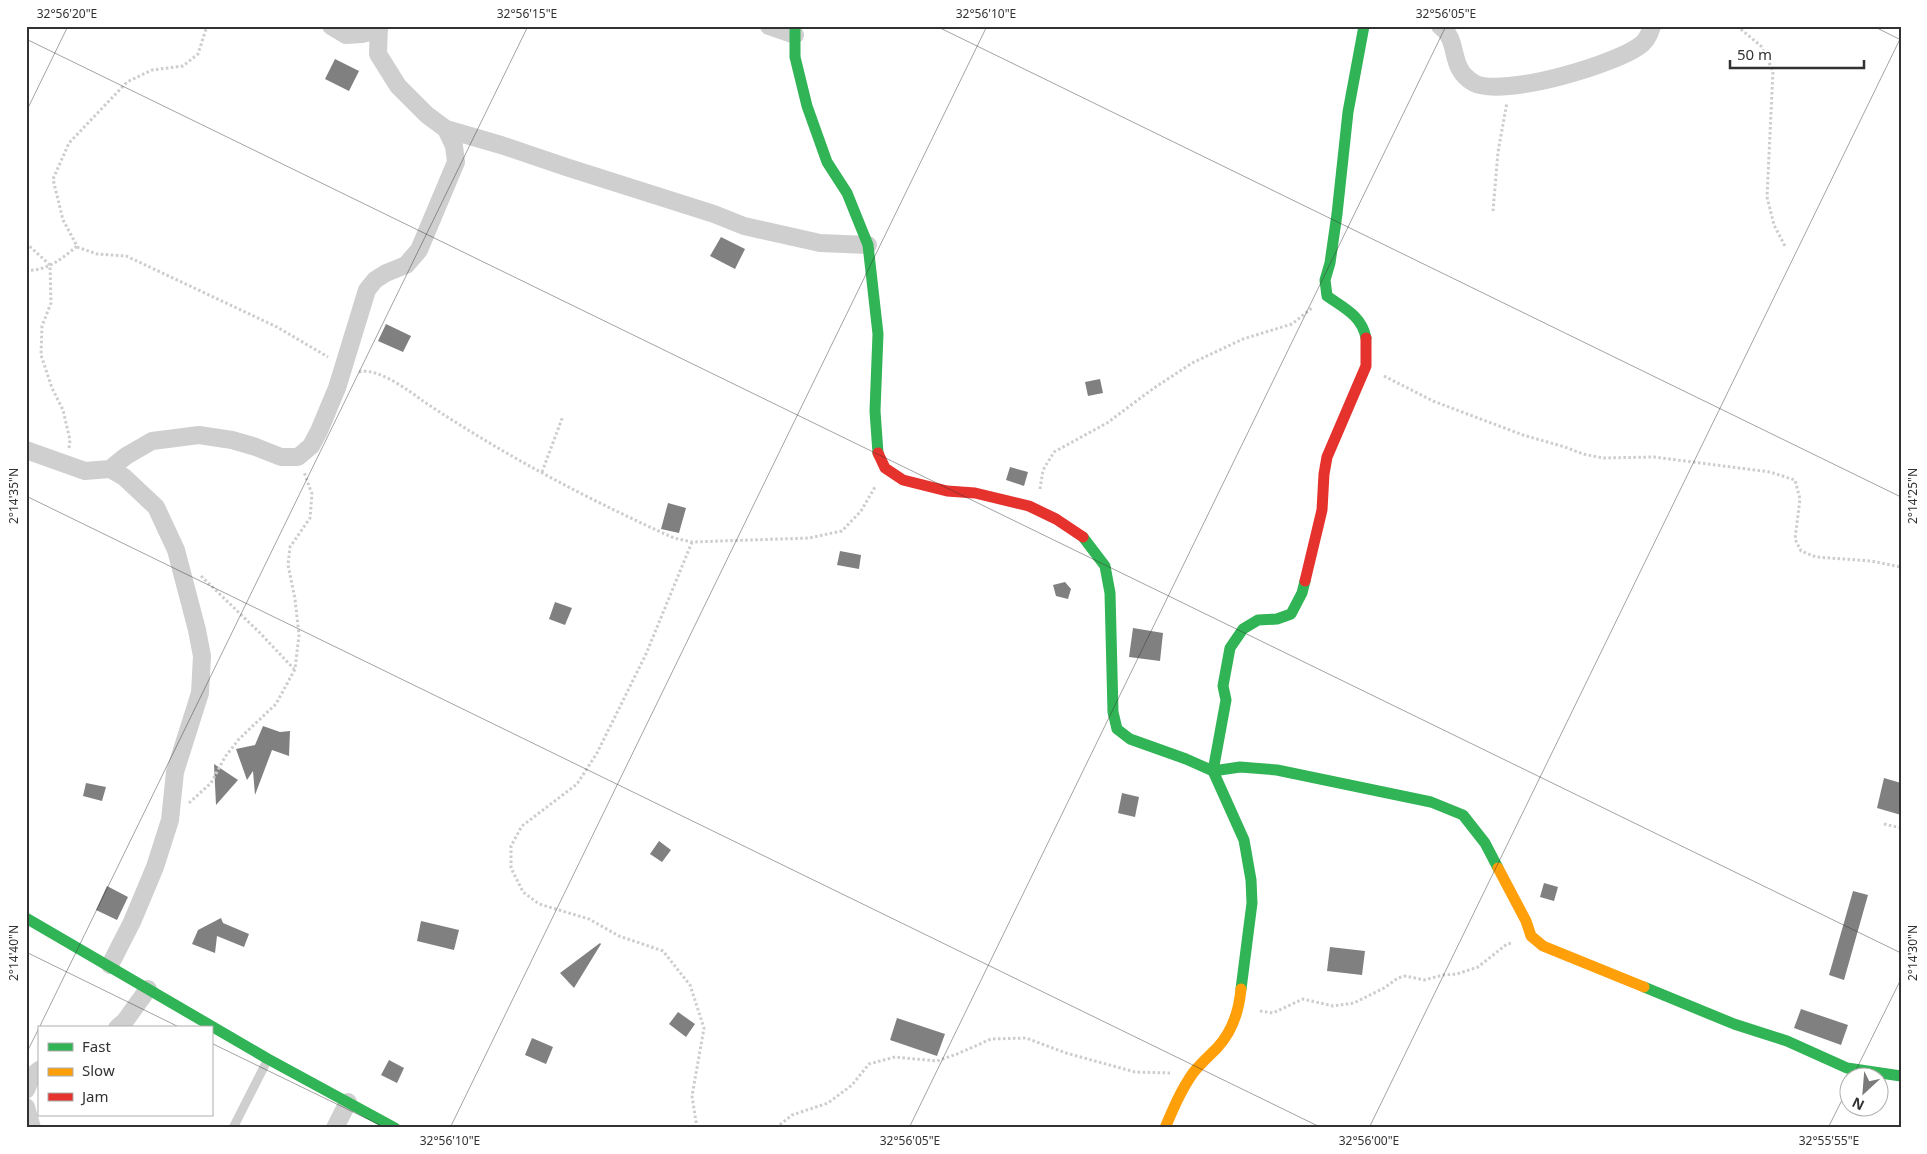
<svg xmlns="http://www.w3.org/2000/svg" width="1927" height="1154" viewBox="0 0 1927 1154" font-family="'Noto Sans',sans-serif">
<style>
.building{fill:#808080}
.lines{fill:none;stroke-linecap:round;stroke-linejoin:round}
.path{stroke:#cdcdcd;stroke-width:3;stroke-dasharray:2.5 2.5;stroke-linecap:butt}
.lane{stroke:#cfcfcf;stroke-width:9}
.street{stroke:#cfcfcf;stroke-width:18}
.fast{stroke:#30b455;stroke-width:11}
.slow{stroke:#ff9f0a;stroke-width:11}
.jam{stroke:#e5322d;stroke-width:11}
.ticks{fill:none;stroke:#323232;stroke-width:1;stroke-opacity:0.45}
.neatline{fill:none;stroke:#323232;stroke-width:2}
.ticks-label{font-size:12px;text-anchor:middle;fill:#323232}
</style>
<rect width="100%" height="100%" fill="#fff"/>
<path class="building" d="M335 59 359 71 349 91 325 79Z
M721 237 745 249 735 269 710 256Z
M386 324 411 336 403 352 378 341Z
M1100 379 1103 393 1088 396 1085 382Z
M1010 467 1028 472 1024 486 1006 480Z
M668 503 686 508 679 533 661 529Z
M840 551 861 555 859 569 837 565Z
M1065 582 1071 589 1068 599 1056 596 1053 585Z
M555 602 572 608 565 625 549 619Z
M1133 628 1163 633 1160 661 1129 657Z
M263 726 280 732 290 731 289 756 272 750 255 795 253 771 247 780 236 749 255 745Z
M214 764 238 780 216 805Z
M1884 778 1901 783V815L1877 808Z
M86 783 106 787 102 801 83 796Z
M1122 793 1139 797 1135 817 1118 813Z
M659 841 671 850 662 862 650 854Z
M1544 883 1558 887 1554 901 1540 897Z
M107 886 128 897 117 920 96 910Z
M1853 891 1868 895 1844 980 1829 975Z
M221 918 223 923 249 934 244 947 217 936 215 953 192 944 198 930Z
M421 921 459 930 454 950 417 941Z
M600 943 601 944 574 988 560 973Z
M1330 947 1365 951 1362 975 1327 971Z
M1801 1009 1848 1025 1841 1045 1794 1028Z
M678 1012 695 1024 686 1037 669 1024Z
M897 1018 945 1034 937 1056 890 1040Z
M532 1038 553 1047 546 1064 525 1055Z
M389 1060 404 1068 397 1083 381 1075Z"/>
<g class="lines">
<path class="path" d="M1737 26 1761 46 1773 71 1767 197 1774 225 1785 246
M1493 211 1498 152 1507 102
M26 243 50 265 51 303 42 326 41 355 52 388 63 410 70 440 69 448
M77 247 97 254 126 256 139 262 277 327 328 357
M26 270C46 272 63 258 77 246L63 220 53 179 69 143 127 82 152 70 183 66 198 54 207 26
M359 372C377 367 408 390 423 401 502 454 587 499 674 538L692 542 809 538 842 531 861 511 875 487
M1384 376 1433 401 1523 435 1565 447 1583 454 1603 458 1654 457 1770 472 1795 480 1800 499 1795 539 1801 551 1816 557 1871 561 1901 567
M542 472 563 416
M1040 489 1043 470 1054 452 1107 423 1154 388 1192 363 1243 339 1292 324 1312 308
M692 542 646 654 597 753 577 784 522 826 511 846V868L523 892 539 904 589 919 619 936 663 951 690 985 704 1028 692 1096 697 1128
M201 576 260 633 294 669
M189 803 211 783 225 757 239 739 276 704 295 669 299 635 295 599 288 565 290 547 310 518 312 494 304 472
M1884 824 1901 828
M1260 1011 1273 1013 1303 999 1333 1006 1354 1003 1384 988 1398 978 1405 976 1424 980 1443 975 1457 974 1478 967 1507 944 1512 943
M776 1128 792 1115 828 1103 852 1085 869 1064 895 1057 937 1061 957 1054 991 1039 1026 1038 1066 1053 1135 1072 1170 1073"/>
<path class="lane" d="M233 1128 267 1061"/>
<path class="street" d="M331 26 346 35 362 34 379 30
M379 26 378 54 398 86 427 115 446 129 501 145 566 167 714 214 744 226 820 243 868 245
M769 26 795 35
M1440 26C1461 41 1447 68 1474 83 1502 98 1620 64 1643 43 1648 38 1650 33 1652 26
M26 450 85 471 110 469 126 456 152 441 199 435 232 440 256 447 281 457H298L311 446 319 431 337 388 367 290 375 280 386 273 406 265 419 250 456 162 454 146 446 129
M110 965 132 922 155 867 170 820 175 772 200 693 202 656 197 630 176 550 156 507 124 477 110 469
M117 1028 125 1021 148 989
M26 1090 32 1076 39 1070
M26 1107 32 1128
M335 1128 348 1102"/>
<path class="fast" d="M795 26V57L807 106 827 162 847 193 868 245 878 334 875 411 878 453
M1364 26 1348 112 1337 214 1330 263 1325 280 1327 296C1344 308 1362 316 1366 338
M1083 537 1105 566 1110 593 1113 712 1117 729 1130 739 1186 759 1213 771 1240 767 1277 770 1431 802 1463 815 1485 843 1498 868
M26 918 268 1059 395 1128
M1644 987 1734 1024 1787 1041 1847 1068 1901 1076
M1241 989 1252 903 1251 880 1244 840 1213 771 1226 700 1223 686 1230 648 1243 629 1258 620 1277 619 1291 614 1302 593 1305 581"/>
<path class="slow" d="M1498 868 1526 921 1531 936 1543 946 1644 987
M1165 1128C1173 1109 1181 1090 1193 1073 1200 1064 1209 1056 1217 1048 1232 1032 1239 1011 1241 989"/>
<path class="jam" d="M878 453 885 468 903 480 947 491 975 493 1029 506 1056 519 1083 537
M1305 581 1322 510 1324 474 1327 457 1366 366V338"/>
</g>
<path class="ticks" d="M936 26 1901 497M1873 26 1901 40M26 39 1901 953M26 112 68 26M26 496 1322 1128M26 952 181 1028M39 1028 528 26M211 1043 386 1128M26 1054 39 1028M1853 1076 1901 979M450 1128 987 26M909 1128 1446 26M1369 1128 1901 37M1828 1128 1850 1084"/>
<rect width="1927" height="1154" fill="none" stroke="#ffffff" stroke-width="55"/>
<rect x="38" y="1026" width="175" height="90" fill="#ffffff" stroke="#adadad"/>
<rect x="48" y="1043" width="25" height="8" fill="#30b455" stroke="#adadad"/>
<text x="82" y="1052" font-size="15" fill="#323232">Fast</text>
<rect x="48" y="1068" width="25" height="8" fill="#ff9f0a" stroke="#adadad"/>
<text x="82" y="1076" font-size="15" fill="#323232">Slow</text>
<rect x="48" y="1093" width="25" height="8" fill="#e5322d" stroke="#adadad"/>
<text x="82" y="1102" font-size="15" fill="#323232">Jam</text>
<g transform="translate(1864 1092) rotate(206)"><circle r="24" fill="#ffffff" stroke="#adadad"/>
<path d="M0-4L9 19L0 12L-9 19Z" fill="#7a7a7a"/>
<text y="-8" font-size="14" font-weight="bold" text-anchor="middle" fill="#323232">N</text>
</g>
<path d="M1730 60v8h134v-8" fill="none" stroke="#323232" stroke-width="2.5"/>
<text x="1737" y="60" font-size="15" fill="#323232" stroke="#ffffff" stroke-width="4" paint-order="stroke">50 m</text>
<rect x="28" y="28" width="1872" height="1098" class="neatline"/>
<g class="ticks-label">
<text x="67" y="18">32°56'20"E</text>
<text x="527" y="18">32°56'15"E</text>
<text x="986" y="18">32°56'10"E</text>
<text x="1446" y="18">32°56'05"E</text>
<text transform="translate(1913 496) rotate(-90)" y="4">2°14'25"N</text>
<text transform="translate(14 496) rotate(-90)" y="4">2°14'35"N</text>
<text transform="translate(1913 953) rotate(-90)" y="4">2°14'30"N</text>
<text transform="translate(14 953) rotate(-90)" y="4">2°14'40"N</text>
<text x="450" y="1145">32°56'10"E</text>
<text x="910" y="1145">32°56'05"E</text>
<text x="1369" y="1145">32°56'00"E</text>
<text x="1829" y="1145">32°55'55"E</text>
</g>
</svg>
